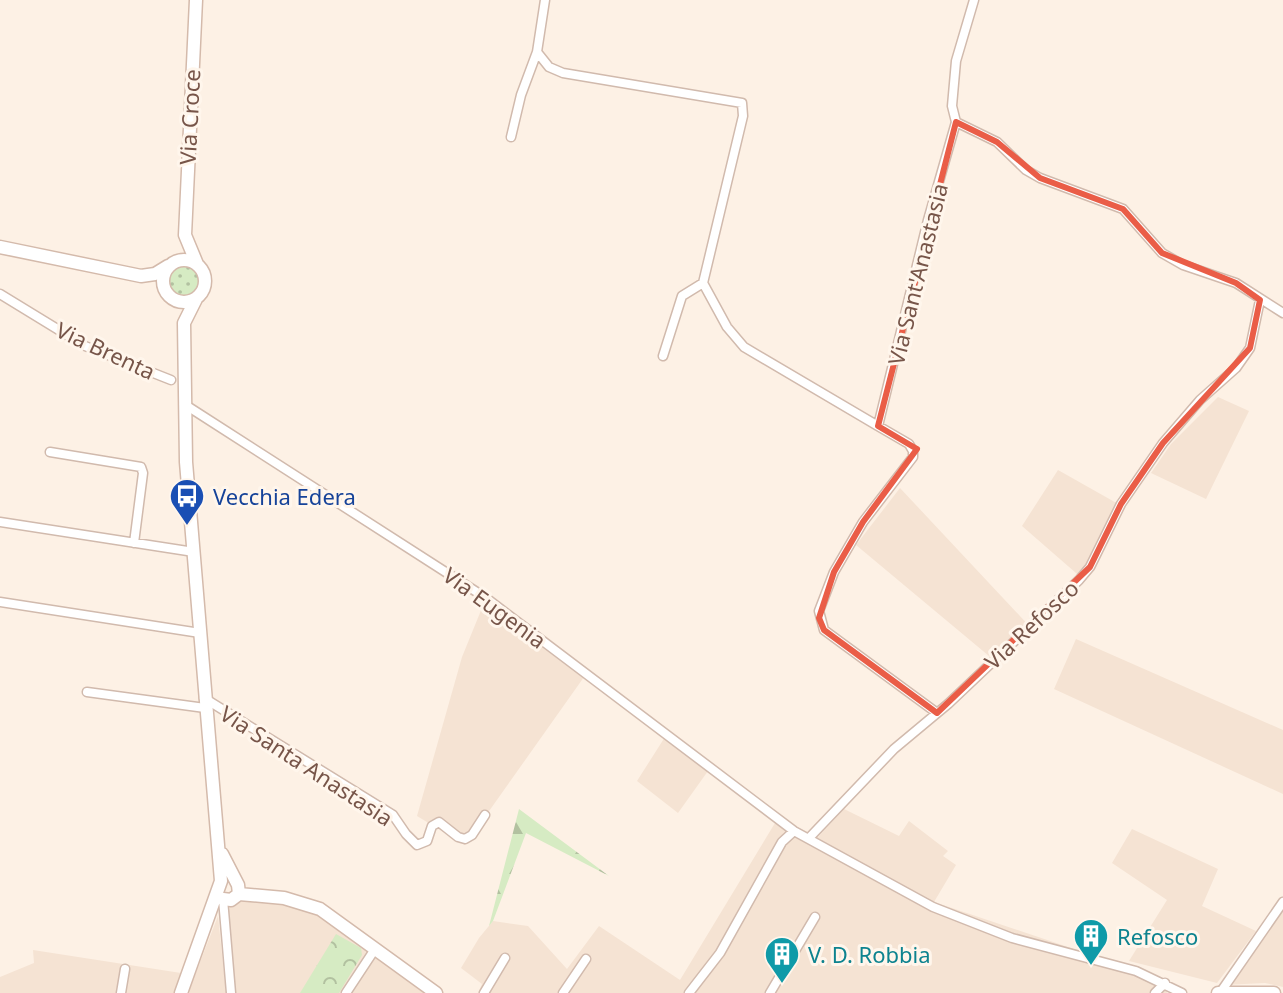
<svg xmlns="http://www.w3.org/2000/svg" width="1283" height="993" viewBox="0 0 1283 993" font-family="'Noto Sans',sans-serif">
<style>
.residential{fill:#f5e3d3}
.grass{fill:url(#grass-dots)}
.forest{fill:url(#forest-firs)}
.park{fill:url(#park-crowns)}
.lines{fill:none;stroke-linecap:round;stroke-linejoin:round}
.street-casing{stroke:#d1baad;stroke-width:11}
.secondary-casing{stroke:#d4baab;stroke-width:15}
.street{stroke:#fff;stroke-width:8}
.secondary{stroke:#fff;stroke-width:12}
.marked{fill:none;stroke:#ea5d47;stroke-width:6;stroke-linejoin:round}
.labels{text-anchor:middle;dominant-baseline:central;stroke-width:6;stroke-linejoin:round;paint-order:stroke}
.street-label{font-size:22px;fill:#775549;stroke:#fff6ec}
.transit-label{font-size:22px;fill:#164399;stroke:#fff6ec;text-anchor:start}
.culture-label{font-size:22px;fill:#0d838f;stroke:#fff6ec;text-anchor:start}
</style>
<defs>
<pattern id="grass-dots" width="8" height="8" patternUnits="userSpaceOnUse" patternTransform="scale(2)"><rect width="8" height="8" fill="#d6ebc3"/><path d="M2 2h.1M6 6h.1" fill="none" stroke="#b2c1a0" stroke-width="1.8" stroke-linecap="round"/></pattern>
<pattern id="forest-firs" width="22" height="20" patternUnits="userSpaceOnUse" patternTransform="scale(2)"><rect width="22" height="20" fill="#d6ebc3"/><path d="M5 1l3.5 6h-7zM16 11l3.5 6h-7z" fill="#b2c1a0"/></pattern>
<pattern id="park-crowns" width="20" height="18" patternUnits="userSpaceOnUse" patternTransform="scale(2)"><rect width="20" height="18" fill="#d6ebc3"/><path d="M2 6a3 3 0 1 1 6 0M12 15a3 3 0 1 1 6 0" fill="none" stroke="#b2c1a0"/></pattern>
</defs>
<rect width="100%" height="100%" fill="#fdf1e5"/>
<path class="residential" d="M1218 397 1249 411 1206 499 1151 473 1171 444Z
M1058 470 1120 505 1084 580 1022 526Z
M900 488 1033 630 995 661 856 545Z
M484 603 584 677 465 845 417 816 462 657Z
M1076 639 1283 730V794L1054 689Z
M665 737 708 771 678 813 637 781Z
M844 809 899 836 909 821 948 851 943 856 956 865 934 902 1151 975 1165 986 1167 993H478L482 984 461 968 479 938 493 921 528 926 567 969 599 926 680 980 778 818 818 837Z
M1132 829 1218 869 1202 906 1256 931 1217 983 1129 961 1167 900 1112 863Z
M239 898 306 905 436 993H234L228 919 230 904Z
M1283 909V987L1265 983 1224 985Z
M218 916 226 993H188Z
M33 950 181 973 174 993H0V977L34 963Z"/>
<path class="grass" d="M167 282a17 17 0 1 1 34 0a17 17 0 1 1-34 0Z"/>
<path class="forest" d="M519 809 609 876 526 833 493 921 489 926Z"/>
<path class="park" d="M336 934 361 948 362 955 339 993H300Z"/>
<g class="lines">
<g class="street-casing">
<path id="street" d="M974 0 956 61 952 106 956 122 997 142 1026 170 1040 178 1123 209 1162 253 1183 265 1236 283 1283 313
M537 52 549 67 563 73 742 103 743 116 703 283 727 327 744 347 878 426
M511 137 521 95 537 52 545 0
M0 294 85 346 171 380
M663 356 682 296 703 283
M184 404 486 598 794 831 933 907 1012 938 1136 971 1182 993
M50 452 141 467 143 473 134 543
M0 522 194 552
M0 602 200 633
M87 692 205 708
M204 698 393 815 406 834 417 845 427 841 432 826 439 822 458 837 465 839 472 835 485 815
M937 713 824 630 819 611 834 572 863 522 913 457V451L909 444 878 426 928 220 956 122
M810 837 894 749 948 704 1079 580 1090 567 1121 504 1163 443 1200 400 1236 368 1250 348 1260 300
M223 899 231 993
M121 993 125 969
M346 993 375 949
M484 993 505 958
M563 993 586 959
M689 993 720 953 782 842 794 831
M770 993 815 917
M1155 993 1165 983
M1220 993 1283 902"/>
</g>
<g class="secondary-casing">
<path id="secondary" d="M196 0 185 235 197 264
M0 247 141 276 155 274 168 266
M163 281a21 21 0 1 1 42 0a21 21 0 1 1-42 0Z
M222 854 238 885 239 894
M239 894 284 898 320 909 436 993
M223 899 231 900 239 894
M181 993 221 881 186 462 184 323 196 299
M1218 993H1274"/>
</g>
<use href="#street" class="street"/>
<use href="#secondary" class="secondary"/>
</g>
<path class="marked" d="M956 122 997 142 1040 178 1123 209 1162 253 1236 283 1260 300 1250 348 1163 443 1121 504 1090 567 937 713 824 630 819 618 834 572 863 522 917 449 878 426Z"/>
<defs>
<g id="bus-pin" transform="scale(1.8)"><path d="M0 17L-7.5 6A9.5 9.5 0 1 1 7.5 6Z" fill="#1a4fb4" stroke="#fff6ec"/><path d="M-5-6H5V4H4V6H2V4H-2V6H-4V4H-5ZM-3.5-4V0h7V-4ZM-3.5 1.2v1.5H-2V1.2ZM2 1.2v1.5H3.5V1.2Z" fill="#fff"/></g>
<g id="building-pin" transform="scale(1.8)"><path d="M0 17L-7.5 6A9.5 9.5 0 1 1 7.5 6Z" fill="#0f9aa8" stroke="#fff6ec"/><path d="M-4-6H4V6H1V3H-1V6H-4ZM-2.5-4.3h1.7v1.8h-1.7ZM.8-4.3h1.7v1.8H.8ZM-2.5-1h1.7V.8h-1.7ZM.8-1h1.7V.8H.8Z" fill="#fff"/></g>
</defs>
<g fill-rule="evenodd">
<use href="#bus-pin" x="187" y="496"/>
<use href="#building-pin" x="1091" y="936"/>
<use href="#building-pin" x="782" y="954"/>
</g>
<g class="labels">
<g class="street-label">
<text transform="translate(189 117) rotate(-87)">Via Croce</text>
<text transform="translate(917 274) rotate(-76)">Via Sant'Anastasia</text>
<text transform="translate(106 350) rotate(25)">Via Brenta</text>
<text transform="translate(495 607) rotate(36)">Via Eugenia</text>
<text transform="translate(1031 624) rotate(-43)">Via Refosco</text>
<text transform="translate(307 765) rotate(33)">Via Santa Anastasia</text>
</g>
<g class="transit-label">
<text x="213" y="496">Vecchia Edera</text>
</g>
<g class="culture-label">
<text x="1117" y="936">Refosco</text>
<text x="808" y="954">V. D. Robbia</text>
</g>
</g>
</svg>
